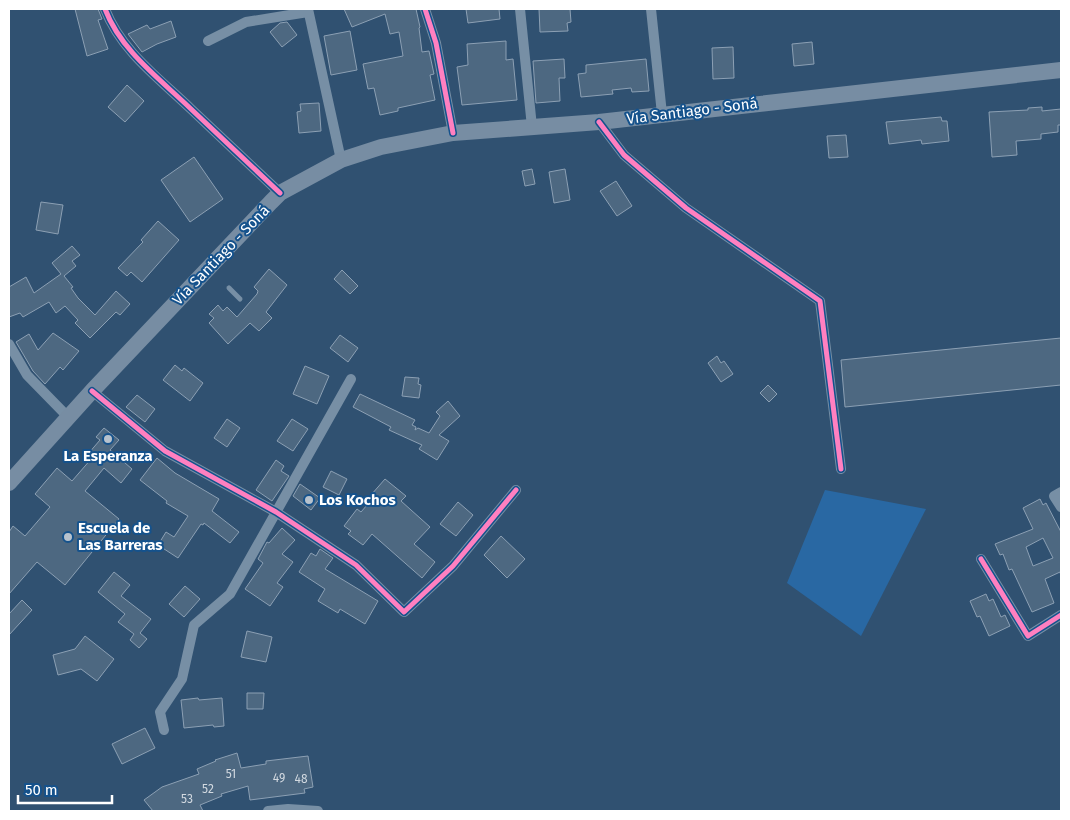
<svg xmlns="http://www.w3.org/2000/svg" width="1070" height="820" viewBox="0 0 1070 820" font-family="'Fira Sans',sans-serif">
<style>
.green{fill:#2968a3}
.building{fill:#4d6881;stroke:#8ca0b4;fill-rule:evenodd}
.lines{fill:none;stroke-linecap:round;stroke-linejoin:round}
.lane{stroke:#778fa5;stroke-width:5}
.street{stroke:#778fa5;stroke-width:10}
.primary{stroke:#778da3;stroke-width:16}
.cycleway-casing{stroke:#15528c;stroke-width:8}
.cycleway{stroke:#ff80c0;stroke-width:5}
.poi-dot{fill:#b7c2cd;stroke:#15528c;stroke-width:2}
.labels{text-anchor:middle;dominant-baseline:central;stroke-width:4;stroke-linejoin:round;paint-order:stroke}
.number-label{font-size:12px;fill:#d2d9e0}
.street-label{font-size:15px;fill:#fff;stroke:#15528c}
.poi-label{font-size:15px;font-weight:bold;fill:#fff;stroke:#15528c;text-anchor:start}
</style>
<rect width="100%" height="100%" fill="#305171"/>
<path class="green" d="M825 490 926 509 861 636 787 583Z"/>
<path class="building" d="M75 9H98L102 19 98 20 108 49 87 56Z
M344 9H416L420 27 419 28 422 52 429 51 434 74 430 75 435 100 398 108V111L380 115 374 88 368 89 363 64 403 56 399 32 390 34 385 14 352 27Z
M466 9H499L500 19 468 23Z
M539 9H570L571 22 567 23 568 31 540 32Z
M171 21 176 37 157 44 142 52 128 34 147 25 150 29Z
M287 22 297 35 282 47 270 32 280 23Z
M350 31 357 70 331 75 324 36Z
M506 41V60L513 59 517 100 462 105 457 67 468 65 467 44Z
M812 42 814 64 794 66 792 44Z
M733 47 734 78 713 79 712 48Z
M564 59 565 78H559L560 101 536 103 533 61Z
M646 59 649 91 632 92 631 88 612 90 613 94 581 97 578 74 586 73V65Z
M127 85 144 101 125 122 108 107Z
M319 103 321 131 299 133 297 112 301 111 300 104Z
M1042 107V111L1061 109V125H1058V132L1041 134V139L1016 141 1017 155 992 157 989 112 1028 110V108Z
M941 117 942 121H947L949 141 922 144 921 140 889 144 886 122Z
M846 135 848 157 829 158 827 136Z
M194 157 223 199 190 222 161 180Z
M532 169 535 184 525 186 522 171Z
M565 169 570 200 554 203 549 172Z
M616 181 632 206 617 216 600 191Z
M41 202 63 205 58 234 36 230Z
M158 221 179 240 142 282 131 272 127 276 118 268 143 242 141 240Z
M72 246 80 255 72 261 76 266 64 276 73 287 71 288 78 298 95 315 116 291 130 304 120 315 116 312 90 338 75 323 78 320 65 306 56 313 49 302 23 317 20 313 9 317V287L26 277 34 293 61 274 52 263Z
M269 269 287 285 266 312 272 318 259 331 250 323 228 344 209 323 214 318 209 314 218 305 223 311 227 307 237 317 257 294 258 291 254 287Z
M342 270 358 286 350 294 334 279Z
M53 333 79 351 63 370 60 367 45 384 33 371 16 342 29 334 38 350Z
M340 335 358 348 348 362 330 348Z
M1061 338V385L845 407 841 360Z
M717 356 721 363 724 361 733 374 721 382 708 363Z
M175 365 182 371 184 368 203 383 190 401 163 380Z
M305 366 329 376 317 404 293 394Z
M405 377 419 378 418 384 421 385 419 398 402 396Z
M768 385 777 394 769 402 760 393Z
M360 394 415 420 412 425 416 427 415 430 418 428 429 433 440 416 436 412 448 401 460 416 439 435 449 441 437 460 419 449 422 445 389 430 391 427 353 407Z
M137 395 155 409 145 422 126 407Z
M227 419 240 428 227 447 214 438Z
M292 419 308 429 293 451 277 441Z
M104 428 119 440 110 450 132 469 121 483 104 468 85 491 119 519 65 585 37 562 9 594V532L13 526 25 536 50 507 35 494 57 468 72 481 92 458 88 454 100 440 96 437Z
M157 458 175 473 219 499 212 511 239 532 230 543 204 523 203 525 201 524 178 558 158 545 166 532 174 537 188 516 166 503 167 501 140 480Z
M276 460 284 466 281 471 289 476 272 501 256 490Z
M331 471 347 479 339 495 323 487Z
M385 479 406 496 401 501 430 527 414 544 435 562 422 578 372 534 363 545 348 534 351 531 344 526 357 509 361 512 374 497 371 495Z
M300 484 320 498 311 510 293 496Z
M1040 499 1043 505 1046 503 1061 532V576L1060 572 1045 579 1054 603 1032 612 1012 569 1009 570 1003 554 1000 555 995 544 1033 529 1023 508ZM1043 538 1053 558 1033 566 1026 547Z
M458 502 473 515 456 536 440 524Z
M282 528 295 540 282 554 293 562 277 583 283 587 270 606 245 589 263 563 258 559 267 542 269 543Z
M501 536 525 559 507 578 484 555Z
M320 549 333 558 325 569 378 601 365 624 340 609 338 613 318 601 325 589 299 572 311 553 316 556Z
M114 572 130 585 121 596 151 619 140 633 147 639 139 648 130 640 134 634 118 622 125 614 98 592Z
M185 586 200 599 184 617 169 604Z
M986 594 989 601 993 599 1001 617 1005 615 1010 626 989 636 980 616 977 617 970 601Z
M22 600 32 610 9 635V614Z
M247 631 272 637 266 662 241 657Z
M85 636 114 659 97 681 81 669 58 675 53 655 75 649Z
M247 693H264L263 709H247Z
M198 698 199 700 222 698 224 726 214 727 213 725 184 728 181 700Z
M145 728 155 748 122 764 112 744Z
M237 753 241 768 266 764V761L308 756 313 787 304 789 305 793 250 800 248 786 221 794 222 796 200 805 203 811H153L144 800 162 787 199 774 197 769 216 761 215 760Z"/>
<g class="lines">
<path class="lane" d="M229 288 240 299"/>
<path class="street" d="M105 9C121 51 160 79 191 109 221 137 250 165 280 193
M308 9 341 160
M425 9 436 43 453 133
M520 9 532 127
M651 9 662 114
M208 41 246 22 308 12
M599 122 624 155 686 208 820 301 841 469
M9 344 27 375 68 417
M92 391 165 451 276 512 356 565 404 612 453 566 516 490
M1061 492 1054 496 1061 507
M981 559 1028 636 1061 615
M164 730 160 712 182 679 194 625 230 594 351 379
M268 811 288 809 318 811"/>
<path class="primary" d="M9 483 92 391 271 202 280 193 341 160 381 147 453 133 599 122 1061 70"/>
<g class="cycleway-casing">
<path id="cycleway" d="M105 9C121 51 160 79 191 109 221 137 250 165 280 193
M425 9 436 43 453 133
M599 122 624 155 686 208 820 301 841 469
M92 391 165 451 276 512 356 565 404 612 453 566 516 490
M981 559 1028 636 1061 615"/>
</g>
<use href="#cycleway" class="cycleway"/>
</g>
<g class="poi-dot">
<circle cx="108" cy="439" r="5"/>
<circle cx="309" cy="500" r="5"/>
<circle cx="68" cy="537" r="5"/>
</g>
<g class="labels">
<g class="number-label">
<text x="231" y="774">51</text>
<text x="279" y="778">49</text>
<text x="301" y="779">48</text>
<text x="208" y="789">52</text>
<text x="187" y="799">53</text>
</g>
<g class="street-label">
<text transform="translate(692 111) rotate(-7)">Vía Santiago - Soná</text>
<text transform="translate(221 255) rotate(-46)">Vía Santiago - Soná</text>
</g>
<g class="poi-label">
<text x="108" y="456" text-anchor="middle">La Esperanza</text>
<text x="319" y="500">Los Kochos</text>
<text x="78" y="528">Escuela de<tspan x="78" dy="17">Las Barreras</tspan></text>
</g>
</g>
<rect width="1070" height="820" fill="none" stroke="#ffffff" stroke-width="20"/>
<path d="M18 795v8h94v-8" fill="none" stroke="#ffffff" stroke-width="2.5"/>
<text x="25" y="795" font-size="15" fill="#ffffff" stroke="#15528c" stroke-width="4" paint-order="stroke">50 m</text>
</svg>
